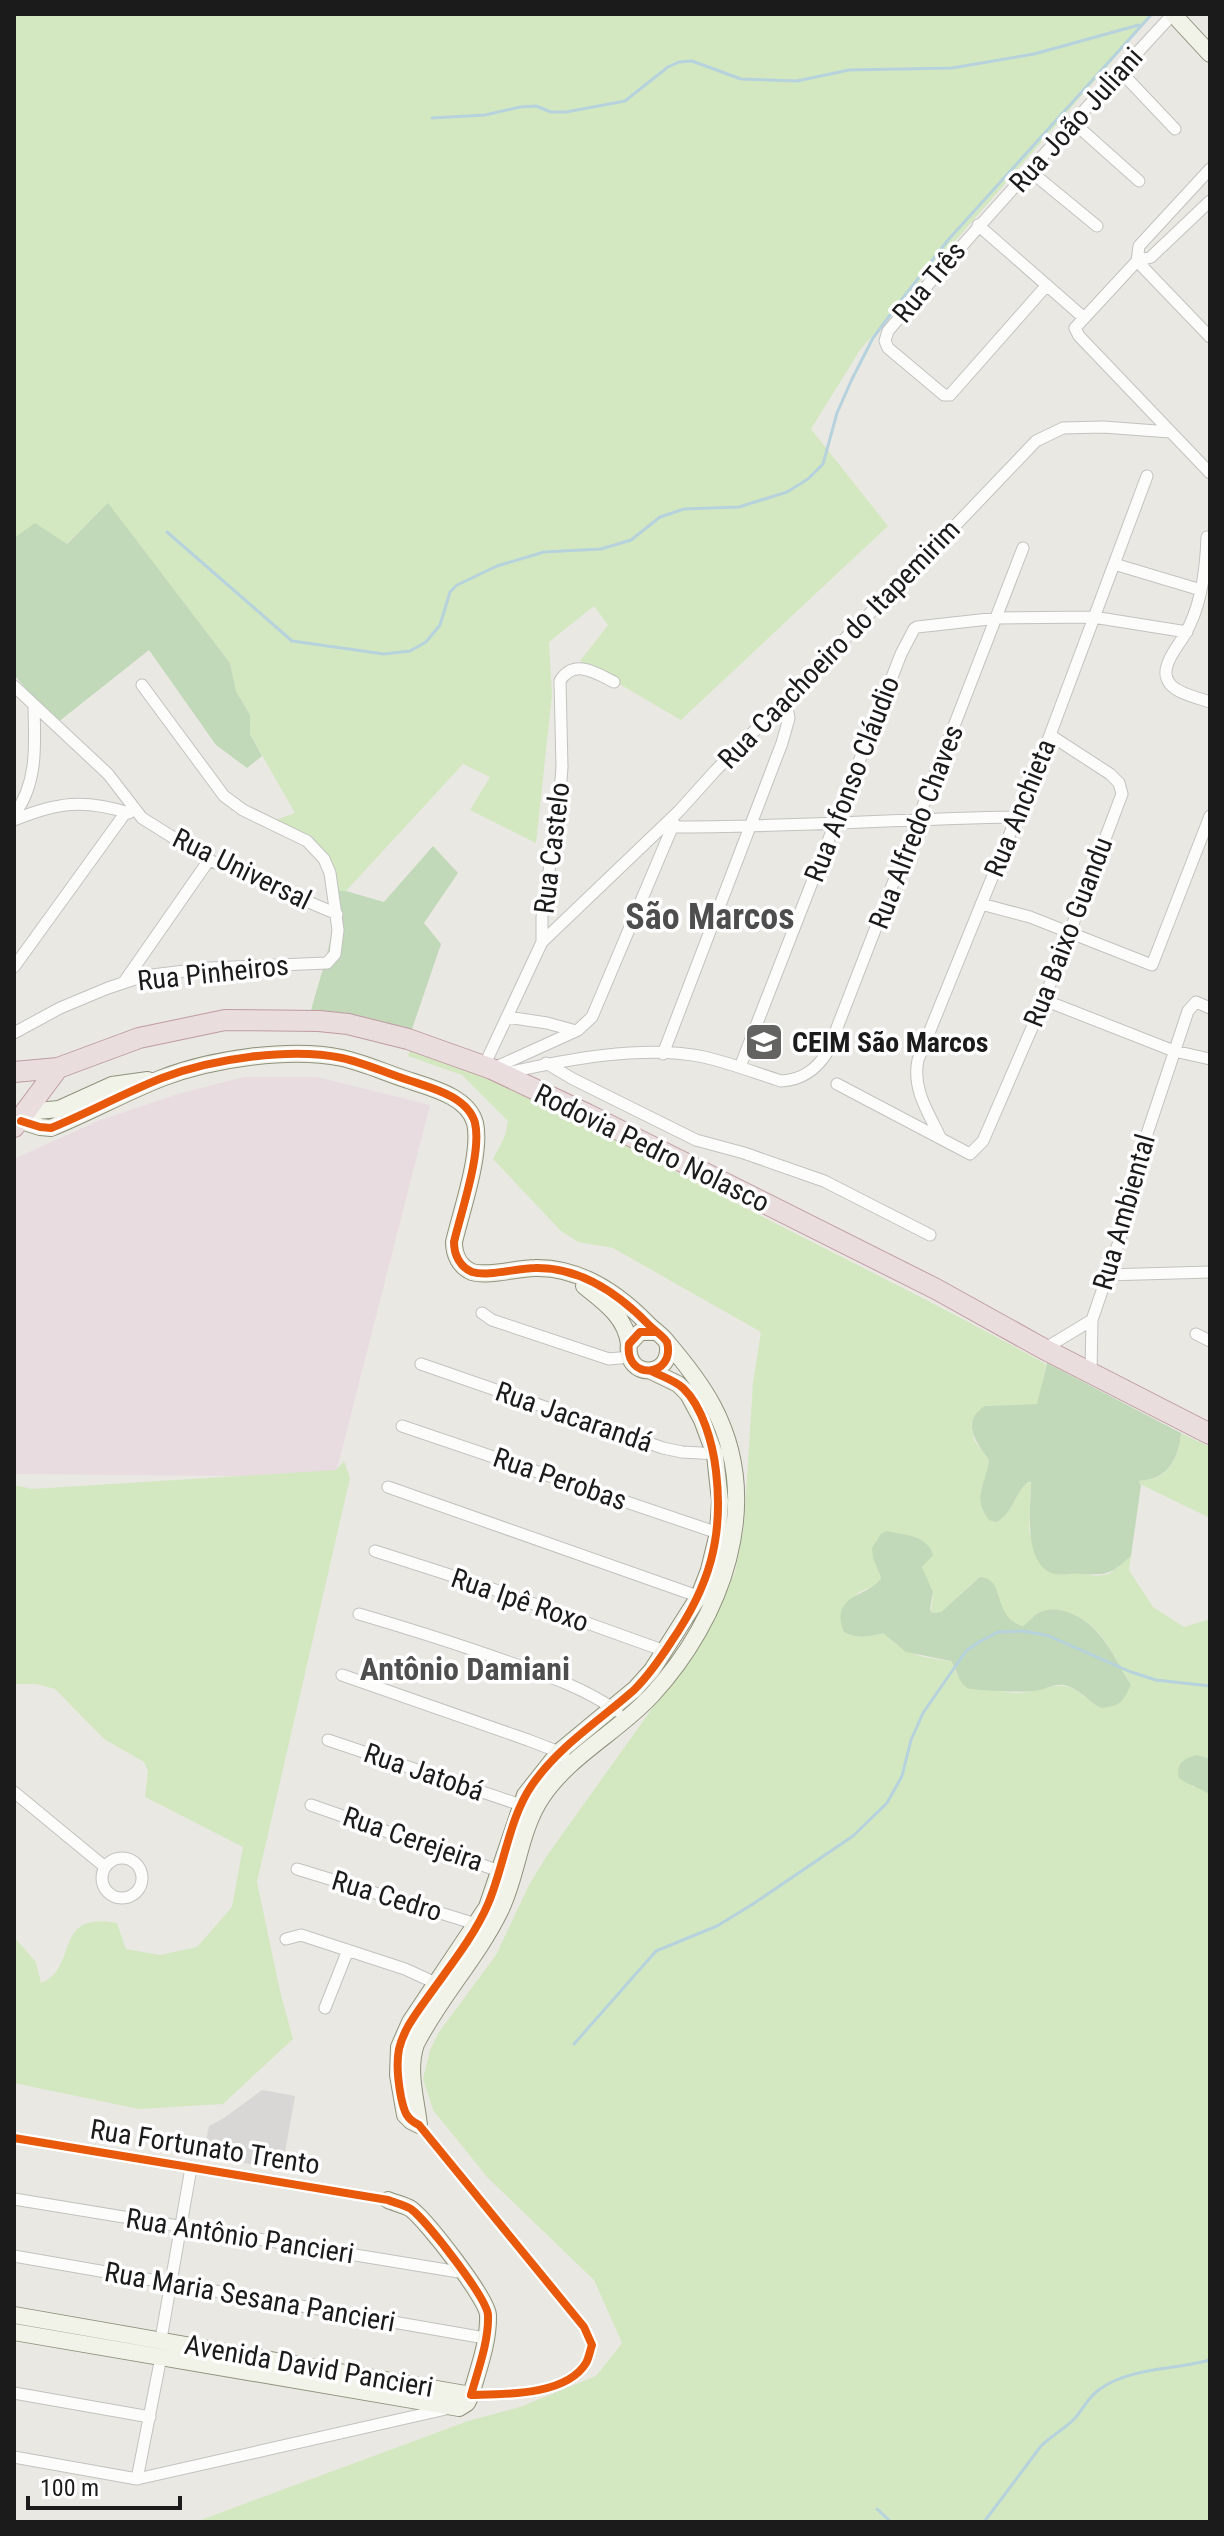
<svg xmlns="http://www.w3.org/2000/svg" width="1224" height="2536" viewBox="0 0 1224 2536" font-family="'Roboto Condensed',sans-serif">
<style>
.industrial{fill:#e8dce1}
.religious{fill:#d8d7d5}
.grass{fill:#d3e8c0;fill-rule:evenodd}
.forest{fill:#c1d9b8}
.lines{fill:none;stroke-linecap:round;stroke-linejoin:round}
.stream{stroke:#b6d2dd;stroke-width:3}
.street-casing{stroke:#c2c2bf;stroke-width:13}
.secondary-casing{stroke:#8f927c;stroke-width:18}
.highway-casing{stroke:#bf9ba2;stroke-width:22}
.street{stroke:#fcfcfb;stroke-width:11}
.secondary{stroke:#f1f2e8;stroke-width:16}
.highway{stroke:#e9ddde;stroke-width:20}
.cycleway-casing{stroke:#fff;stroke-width:13}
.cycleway{stroke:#e8590c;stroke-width:8}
.labels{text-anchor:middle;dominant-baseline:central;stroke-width:7;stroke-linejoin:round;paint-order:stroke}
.street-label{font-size:28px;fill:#1b1b1b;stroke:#fff}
.poi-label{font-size:28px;font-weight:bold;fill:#1b1b1b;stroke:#fff;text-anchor:start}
.quarter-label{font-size:32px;font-weight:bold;fill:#4e4e4e;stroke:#fff}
.district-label{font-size:36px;font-weight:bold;fill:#4e4e4e;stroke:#fff}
</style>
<rect width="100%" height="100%" fill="#eae8e3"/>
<path class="industrial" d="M244 1077H317L430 1105 335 1477 14 1474V1159L100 1120 178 1094Z"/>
<path class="religious" d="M262 2090 295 2096 282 2169 203 2157 209 2126 224 2118Z"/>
<path class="grass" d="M14 14H1153L860 350 811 429 888 526 681 720 580 661 608 625 594 606 549 642 552 695 536 843 470 810 490 777 463 764 346 891H333L311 839 264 824 295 813 250 734V715L236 691 230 663 108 504 66 544 14 537Z
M411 1047C523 1088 628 1147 734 1202 838 1256 944 1307 1046 1364L1038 1404 985 1406 971 1423 974 1440 989 1460 988 1470 980 1492 997 1522C1013 1513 1014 1494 1028 1482L1031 1483 1029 1531 1037 1557 1059 1575 1079 1573 1097 1576 1109 1574 1131 1556 1129 1570 1153 1607 1184 1627 1210 1619V1759L1198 1755 1192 1787H1200L1210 1795V2522H188L198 2521 468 2421 520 2407 596 2376 622 2343 594 2280 488 2178 433 2110 423 2079 430 2050 439 2032 496 1955 529 1885 546 1857 696 1647 718 1610 735 1572 744 1527 753 1382 761 1332 613 1248 578 1242 561 1231 493 1159 505 1136 508 1121 462 1075 408 1056ZM873 1558 927 1560 922 1567C924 1577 931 1584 933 1593 934 1601 930 1606 932 1613L941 1612 973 1583 998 1592C999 1609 1007 1621 1023 1626 1030 1621 1035 1613 1043 1611 1051 1608 1059 1609 1067 1612 1102 1623 1113 1656 1131 1685L1085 1697C1060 1673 1042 1695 1013 1693 994 1691 976 1683 958 1677L951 1661C933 1659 914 1657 899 1646 892 1642 890 1636 883 1633 870 1637 856 1639 844 1632L842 1609 859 1592 877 1585 881 1578Z
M1181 1433 1210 1447V1518L1142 1485 1139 1481C1145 1480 1154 1479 1159 1476 1174 1468 1180 1448 1181 1433Z
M344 1461 350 1478 257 1882 280 1991 293 2039 223 2104 139 2109 14 2083V1937L36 1962 41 1983C80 1968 51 1911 117 1923L126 1949 160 1955 197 1947 232 1907 243 1847 145 1797 148 1771 144 1762 104 1739 55 1689 36 1684H14V1485L32 1489 336 1470Z"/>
<path class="forest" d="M108 503 230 663 236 691 250 715V734L262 756 247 768 216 745 149 650 57 723 14 675V538L35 523 67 544Z
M433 846 458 873 424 923 441 944 411 1032 341 1015 311 1011C321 971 338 932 333 891H346L384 902Z
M1047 1363 1181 1433C1180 1448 1174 1467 1160 1475 1154 1479 1145 1480 1139 1481L1141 1485 1131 1556C1109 1575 1109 1575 1080 1574 1070 1573 1059 1577 1049 1572 1023 1557 1031 1507 1031 1482H1028C1014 1494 1013 1513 997 1522L989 1520C971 1496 986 1485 989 1460 976 1442 960 1422 985 1406L1037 1404Z
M886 1531C904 1535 928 1535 933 1555L922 1567 933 1592 930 1609 932 1613 941 1612 980 1577C1007 1579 991 1617 1023 1626 1030 1621 1035 1613 1043 1611 1052 1608 1059 1609 1067 1612 1101 1623 1113 1656 1131 1685 1122 1703 1122 1705 1101 1708 1088 1701 1079 1688 1064 1685 1055 1683 1044 1690 1034 1691 1028 1693 970 1690 967 1688 958 1682 957 1670 951 1661L906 1652 883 1633C870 1637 856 1639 844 1632 828 1593 871 1597 881 1578L873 1558 872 1548 881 1534Z
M1198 1755 1210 1759V1795C1200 1787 1189 1786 1179 1778 1175 1764 1185 1757 1198 1755Z"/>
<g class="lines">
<path class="stream" d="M432 118 485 115 520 107 536 106 551 112H566L625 101 668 67 679 62 692 61 741 79 797 81 849 70 952 68 1034 54 1139 25
M167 532 292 641 384 654 410 651 426 642 440 625 450 592 457 585 497 566 544 552 601 549 631 540 660 517 684 509 739 507 787 492 808 479 823 464 837 413 852 379 873 338 896 307 948 240 1152 14
M574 2044 656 1951 717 1926 753 1904 853 1836 887 1803 902 1776 911 1740 923 1713 966 1651 979 1642 998 1632 1024 1631 1049 1636 1131 1672 1156 1680 1210 1686
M877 2509 891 2522
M984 2522 1041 2446C1052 2435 1065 2429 1075 2418 1084 2408 1089 2396 1100 2389 1131 2367 1175 2370 1210 2360"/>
<g class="street-casing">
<path id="street" d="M1120 71 1175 129
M1074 123 1139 181
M1210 169 1139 246 1137 261 1210 337
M1030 171 1097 226
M1210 201 1151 257 1137 261 1075 328 1079 336 1210 473
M978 225 1083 317
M1047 285 950 395H944L888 348 885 341 888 331C980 223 1076 119 1172 15
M1207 537C1206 567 1201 607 1185 634 1179 645 1170 654 1167 666 1165 672 1166 679 1170 684 1178 694 1199 698 1210 702
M1114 564 1201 590
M14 686 108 774 142 818 209 860 337 914
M14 815C38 783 35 745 34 707
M14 820C58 802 84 799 129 813
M672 827C787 827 901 819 1015 817
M981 904 1030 917 1152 965 1210 816
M542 942 679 811 715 771 930 552 1036 441 1063 428 1103 427 1170 432
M14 967 126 812
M124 982 209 860
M1044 1000 1174 1051 1210 1059
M507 1017 547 1023 576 1031
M14 1033 60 1008 108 988 144 976 209 968 327 963 335 954 338 930 330 873 324 859 307 841 243 810 224 796 142 685
M663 1054 782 743 789 718 785 700
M546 1063 573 1079 696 1140 744 1153 824 1181 930 1235
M484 1066 542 942V917L559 806 562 767 560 681C574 658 596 673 614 682
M740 1067 901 654 914 629 917 627 998 618 1093 617 1187 632
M492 1069 578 1030 592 1017 674 823
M503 1074C562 1060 644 1044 704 1057 730 1063 756 1073 781 1081 803 1080 817 1069 828 1051L1023 548
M837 1084 970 1154 983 1141 1044 1000 1122 794 1119 783 1110 774 1050 735
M940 1137C928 1112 912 1089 918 1060L1050 735 1147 476
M1106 1275 1210 1272
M482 1313 492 1320 609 1359 630 1357
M1196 1334 1210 1341
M1044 1349 1092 1320 1124 1227 1145 1140 1188 1011 1196 1002 1210 1008
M421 1364 663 1448 682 1452 718 1454
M1091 1373 1092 1320
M402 1426 718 1533
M388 1487 703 1598
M375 1551 484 1586 665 1651
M359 1614C410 1629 461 1645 511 1663 549 1676 584 1688 617 1711
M342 1675 528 1740 559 1752 571 1764
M328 1740 521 1805
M14 1792 105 1867
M311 1805 505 1873
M102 1878a20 20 0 1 1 40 0a20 20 0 1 1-40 0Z
M297 1869 476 1924
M286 1939 301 1935 405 1969 440 1985
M325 2008 348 1950
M419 2125 584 2327 592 2345C590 2350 589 2358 586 2363 566 2396 504 2394 471 2395
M14 2138 388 2200
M14 2199 465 2273
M14 2256 485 2338
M161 2339 191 2168
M14 2393 150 2417
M14 2457 137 2479 446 2409
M137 2479 161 2357"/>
</g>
<g class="secondary-casing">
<path id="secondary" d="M1173 14 1210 54
M25 1112 59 1109 112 1085 148 1080
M21 1121 40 1127 51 1128C88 1113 124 1093 162 1078 211 1059 290 1047 342 1058 365 1063 388 1074 411 1081 432 1088 468 1097 475 1123 482 1152 461 1212 454 1242 454 1255 460 1267 472 1272 488 1277 517 1268 535 1268 580 1267 619 1294 649 1325 655 1331 662 1335 667 1342 676 1378 624 1381 629 1344L640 1332H656
M584 1286C604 1302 626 1317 629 1344
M419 2125C416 2098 407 2071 416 2044 440 1997 477 1958 500 1911 518 1875 519 1831 542 1797 570 1755 618 1732 652 1695 722 1619 765 1504 713 1406 701 1383 684 1362 667 1342
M419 2125 411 2121 405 2115 398 2075 399 2047 410 2022 487 1907 525 1795 559 1752 635 1689 652 1670 699 1596 709 1570 718 1533 720 1501 715 1455 702 1420 688 1394 678 1384 651 1371
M388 2200C395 2203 405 2205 411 2209 426 2220 487 2298 488 2315 489 2341 478 2370 471 2395
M14 2315 471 2395 467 2403 459 2408 14 2332"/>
</g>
<g class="highway-casing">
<path id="highway" d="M14 1072 58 1068 139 1038 225 1020 319 1021 348 1024 408 1039 492 1069 587 1114 936 1289 1044 1349 1210 1434
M14 1127 58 1068"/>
</g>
<use href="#street" class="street"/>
<use href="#secondary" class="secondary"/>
<use href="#highway" class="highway"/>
<g class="cycleway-casing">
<path id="cycleway" d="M21 1121 40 1127 51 1128C88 1113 124 1093 162 1078 211 1059 290 1047 342 1058 365 1063 388 1074 411 1081 432 1088 468 1097 475 1123 482 1152 461 1212 454 1242 454 1255 460 1267 472 1272 488 1277 517 1268 535 1268 580 1267 619 1294 649 1325 655 1331 662 1335 667 1342 676 1378 624 1381 629 1344L640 1332H656
M14 2138 388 2200C395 2203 405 2205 411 2209 426 2220 487 2298 488 2315 489 2341 478 2370 471 2395 504 2394 566 2396 586 2363 589 2358 590 2350 592 2345L584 2327 419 2125C406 2119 404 2111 401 2097 398 2081 396 2064 399 2049 403 2031 415 2015 425 2001 446 1971 474 1937 488 1904 504 1867 509 1818 532 1785 559 1746 599 1721 634 1690 648 1676 660 1659 671 1642 709 1587 724 1538 716 1471 713 1445 703 1407 683 1388 674 1380 661 1376 651 1371"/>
</g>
<use href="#cycleway" class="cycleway"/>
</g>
<defs>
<g id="school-square" transform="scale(2)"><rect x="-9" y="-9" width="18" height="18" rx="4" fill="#636361" stroke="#fff"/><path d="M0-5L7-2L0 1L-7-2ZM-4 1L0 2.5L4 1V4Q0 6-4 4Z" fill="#fff"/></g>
</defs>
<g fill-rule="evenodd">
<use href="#school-square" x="764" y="1042"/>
</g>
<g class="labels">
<g class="street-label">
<text transform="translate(1076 120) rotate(-48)">Rua João Juliani</text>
<text transform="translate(929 282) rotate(-50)">Rua Três</text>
<text transform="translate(839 644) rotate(-46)">Rua Caachoeiro do Itapemirim</text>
<text transform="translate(852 779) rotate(-69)">Rua Afonso Cláudio</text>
<text transform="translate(1020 808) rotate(-68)">Rua Anchieta</text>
<text transform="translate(916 827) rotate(-69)">Rua Alfredo Chaves</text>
<text transform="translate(552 848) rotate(-83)">Rua Castelo</text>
<text transform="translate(242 869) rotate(26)">Rua Universal</text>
<text transform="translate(1068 932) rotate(-69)">Rua Baixo Guandu</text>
<text transform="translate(213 973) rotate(-6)">Rua Pinheiros</text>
<text transform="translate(652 1148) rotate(26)">Rodovia Pedro Nolasco</text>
<text transform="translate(1124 1212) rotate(-74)">Rua Ambiental</text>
<text transform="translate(574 1417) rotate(19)">Rua Jacarandá</text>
<text transform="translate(560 1479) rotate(19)">Rua Perobas</text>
<text transform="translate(520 1600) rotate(19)">Rua Ipê Roxo</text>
<text transform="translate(424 1772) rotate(19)">Rua Jatobá</text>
<text transform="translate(413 1839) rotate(19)">Rua Cerejeira</text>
<text transform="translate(387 1896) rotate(17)">Rua Cedro</text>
<text transform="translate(205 2147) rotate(9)">Rua Fortunato Trento</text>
<text transform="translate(240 2236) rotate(9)">Rua Antônio Pancieri</text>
<text transform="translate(250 2297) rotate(10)">Rua Maria Sesana Pancieri</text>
<text transform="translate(309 2366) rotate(10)">Avenida David Pancieri</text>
</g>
<g class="poi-label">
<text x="792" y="1042">CEIM São Marcos</text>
</g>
<g class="quarter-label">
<text x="465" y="1669">Antônio Damiani</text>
</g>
<g class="district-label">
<text x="710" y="917">São Marcos</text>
</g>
</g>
<rect width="1224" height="2536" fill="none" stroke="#1b1b1b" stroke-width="32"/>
<path d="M28 2496v12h152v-12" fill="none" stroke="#1b1b1b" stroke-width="4"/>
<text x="40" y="2496" font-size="24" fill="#1b1b1b" stroke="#ffffff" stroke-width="6" paint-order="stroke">100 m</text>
</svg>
